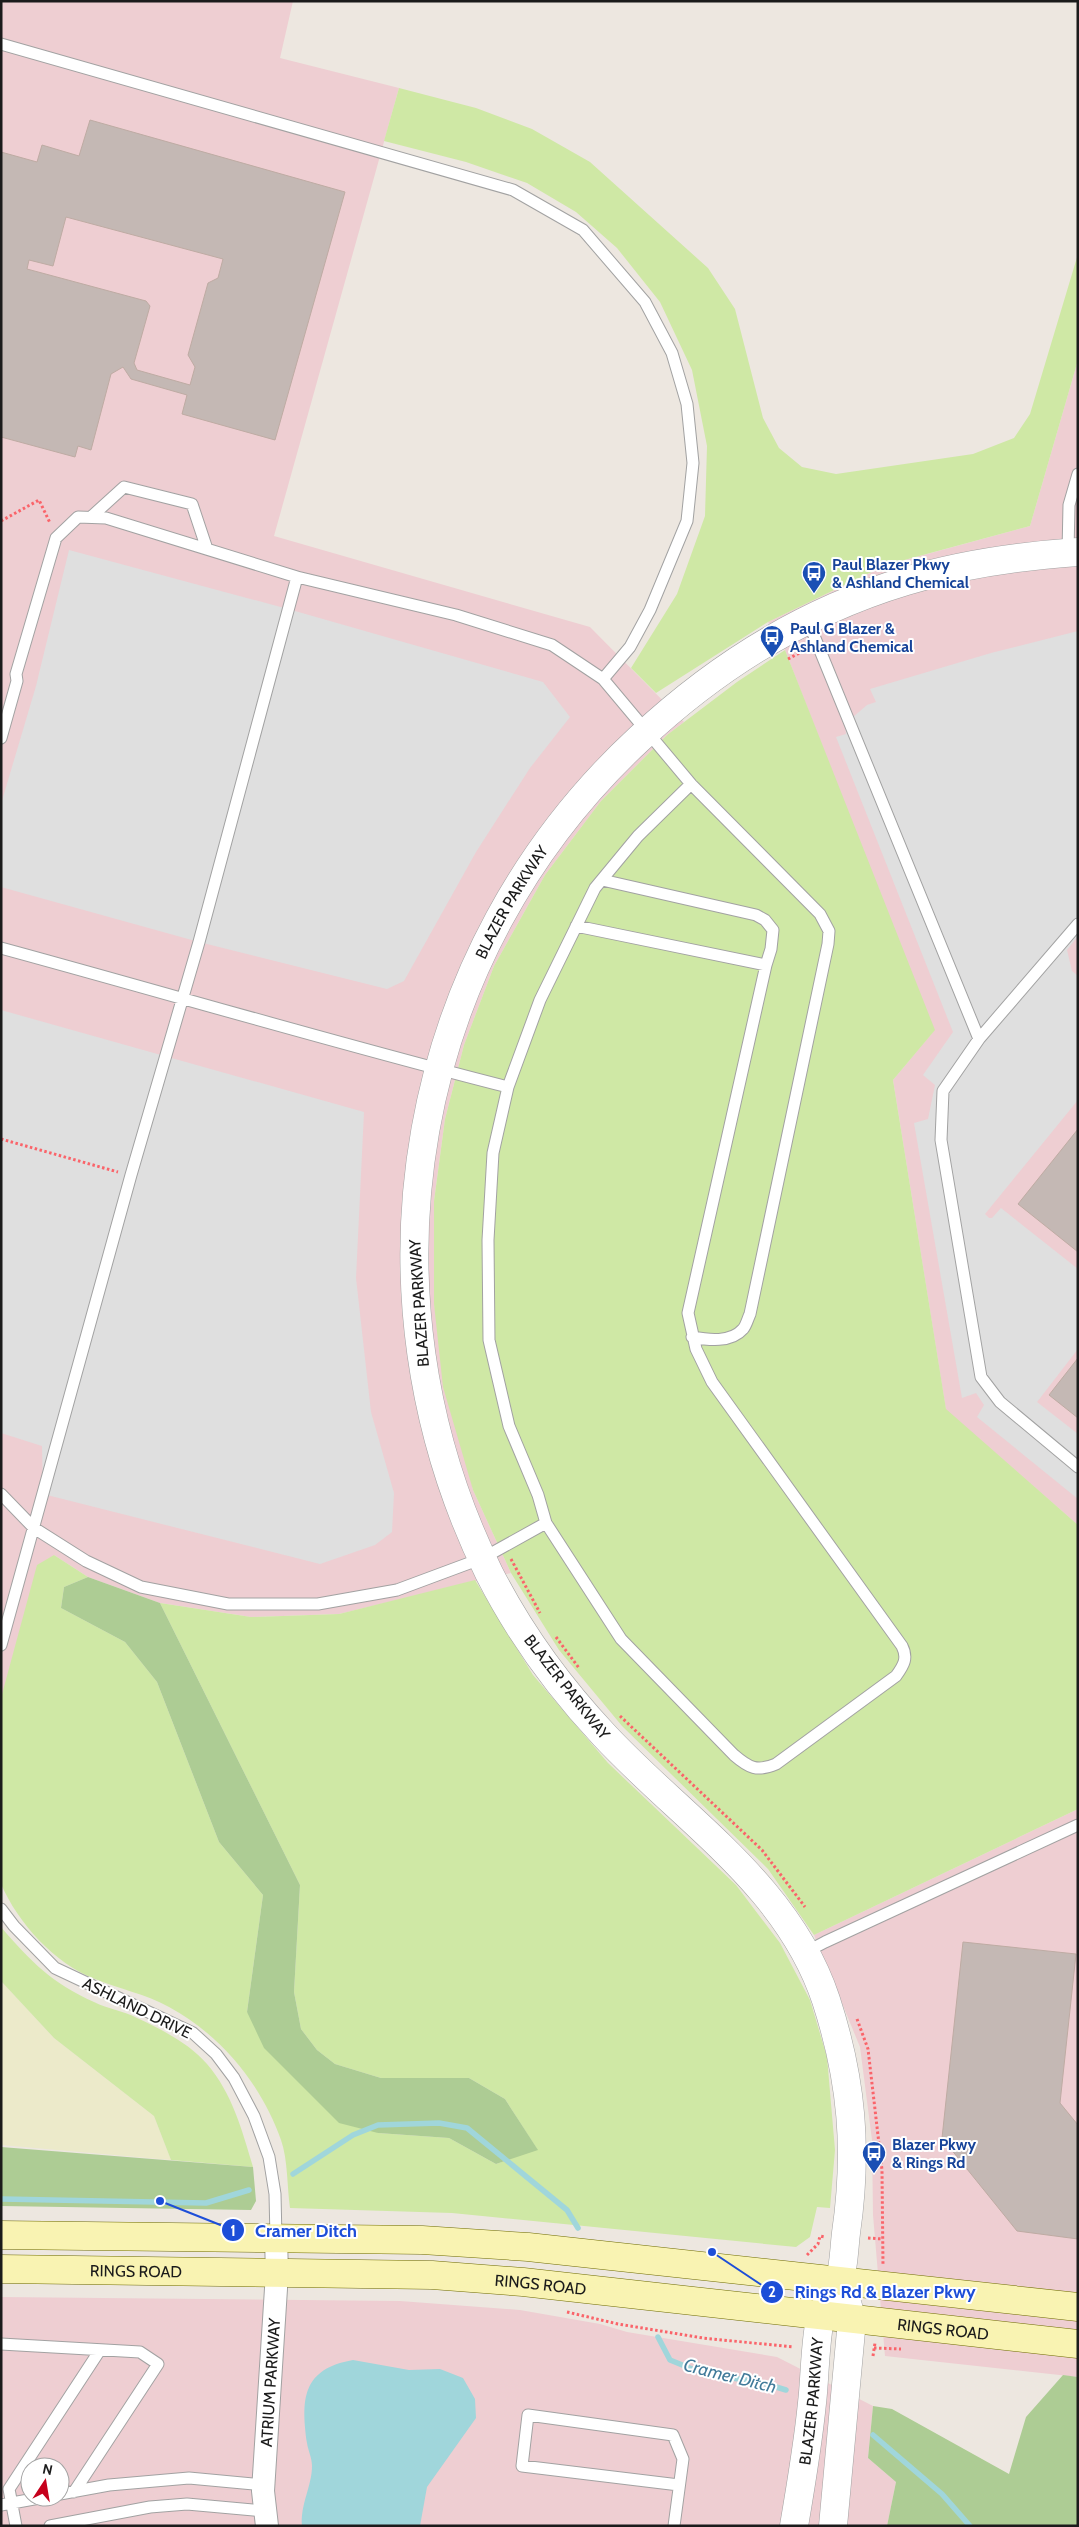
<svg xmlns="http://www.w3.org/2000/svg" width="1079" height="2527" viewBox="0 0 1079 2527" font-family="Cabin,sans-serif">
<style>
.commercial{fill:#eeced2;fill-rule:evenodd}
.farmland{fill:#eceaca}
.grass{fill:#cfe8a5}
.forest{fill:#adcc94}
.parking{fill:#dfdfdf}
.water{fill:#a0d6db}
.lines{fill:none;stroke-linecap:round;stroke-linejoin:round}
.stream{stroke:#a0d6db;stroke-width:5.5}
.building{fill:#c4b8b4;stroke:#beaba3;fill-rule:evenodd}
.service-casing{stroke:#a2a2a2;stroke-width:13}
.minor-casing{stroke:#a2a2a2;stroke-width:24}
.tertiary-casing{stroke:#a2a2a2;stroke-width:29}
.secondary-casing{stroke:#6f6c04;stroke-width:29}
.path{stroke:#fa646a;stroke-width:3;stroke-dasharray:2.5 2.5;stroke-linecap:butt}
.service{stroke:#fff;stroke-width:11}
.minor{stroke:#fff;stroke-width:22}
.tertiary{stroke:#fff;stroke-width:28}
.secondary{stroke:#f9f3b2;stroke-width:28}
.labels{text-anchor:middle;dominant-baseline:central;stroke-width:4;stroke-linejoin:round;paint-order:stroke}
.transit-label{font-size:16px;font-weight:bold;fill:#164399;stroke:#fff;text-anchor:start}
.street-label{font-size:16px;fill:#1b1b1b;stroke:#fff}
.water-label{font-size:18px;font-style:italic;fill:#427b9a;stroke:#fff}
.leader{fill:none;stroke:#1d4ed8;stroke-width:2}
.callout-dot{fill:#1d4ed8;stroke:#fff;stroke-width:2}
.mark-label{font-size:15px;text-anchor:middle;font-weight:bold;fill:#fff}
.callout-label{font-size:18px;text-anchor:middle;font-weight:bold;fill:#1d4ed8;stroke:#fff;stroke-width:4;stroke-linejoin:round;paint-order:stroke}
</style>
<rect width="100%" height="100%" fill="#ede7e0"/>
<path class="commercial" d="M1 1H293L280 58 399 88 274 536 590 627 684 722 667 735 601 801 545 875 494 966 464 1045 445 1119 434 1201V1304L473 1490 511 1573 339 1614 251 1617 160 1603 88 1577 54 1555 1 1698Z
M1078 360V1525L946 1410 893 1080 933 1032 785 650 768 622 887 565 1030 526Z
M1078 1809V2377L885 2356 873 2215 872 2140 860 2047 814 1935Z
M1 2297 400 2301 520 2310 600 2324 627 2332 777 2357 873 2406 868 2458 896 2482 887 2526H1ZM30 2467H60V2497H30Z"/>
<path class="farmland" d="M1 1981 54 2038 154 2116 171 2160 1 2145Z"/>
<path class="grass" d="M399 88 476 108 532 129 590 162 708 268 735 309 763 418 779 448 802 467 836 474 973 454 1014 438 1030 414 1078 254V360L1030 526 886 565 768 622 656 693 631 668 677 594 705 516 707 446 692 370 660 302 617 248 576 212 527 183 466 162 384 141Z
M785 650 935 1030 893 1080 946 1409 1078 1525V1809L814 1935 768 1869 622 1726 559 1650 511 1573 473 1490 443 1387 434 1304V1201L445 1119 464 1045 494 966 545 875 601 801 667 735 737 682Z
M54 1555 88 1577 64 1587 61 1608 125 1642 157 1682 219 1842 263 1895 247 2012 378 2133 449 2138 496 2164 537 2149 505 2099 469 2078H381L335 2064 317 2050 301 2029 294 1992 300 1885 160 1603 251 1617 339 1614 475 1580 533 1675 608 1763 736 1885 780 1943 810 2000 827 2057 835 2150 830 2208 817 2207 810 2237 796 2247 452 2213 290 2208C287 2187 288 2160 281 2140 261 2084 222 2036 169 2007 146 1994 119 1989 95 1979 54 1963 18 1923 1 1884V1698L37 1565Z
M1 1927C31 1962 52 1983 94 2002 108 2009 124 2011 137 2018 161 2029 190 2044 207 2064 232 2093 242 2130 253 2167L171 2160 154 2116 54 2038 1 1981Z"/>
<path class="forest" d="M88 1577 160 1603 300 1885 294 1992 301 2029 317 2050 335 2064 381 2078H469L505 2099 538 2150 496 2164 449 2138 378 2133 339 2123 264 2048 247 2012 263 1895 219 1842 157 1682 125 1642 61 1608 64 1587Z
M1 2147 253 2167 256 2201 251 2210 1 2206Z
M1063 2375 1078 2377V2526H887L896 2482 868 2458 873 2406 892 2409 1009 2474 1026 2417Z"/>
<path class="parking" d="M69 550 288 609 543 682 570 717 530 768 476 852 404 981 387 989 199 942 1 887V804L36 686Z
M1078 631V936L1067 950 1072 971 1078 976V1100L985 1214 989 1218H992L1001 1208 1078 1269V1349L1037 1402 1078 1434V1499L977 1417 984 1405 976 1393 962 1398 914 1123 928 1119 935 1085 923 1075 953 1032 836 737 846 734 845 724 867 705 876 702 870 689 991 653Z
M1 1010 364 1112 356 1278 371 1412 394 1493 392 1532 375 1545 320 1564 43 1494 42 1446 1 1433Z"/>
<path class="water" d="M353 2360 409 2370 440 2369 463 2378 475 2399 476 2418 427 2487 420 2526H302C300 2505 312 2486 312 2466 312 2458 308 2450 307 2443 301 2399 302 2369 353 2360Z"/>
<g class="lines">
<path class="stream" d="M293 2174 353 2135 378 2125 439 2123 467 2128 567 2210 578 2228
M1 2199 206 2203 249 2190
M658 2337 670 2360 702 2373 763 2383 786 2390
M873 2435 942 2494 970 2526"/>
</g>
<path class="building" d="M90 120 345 192 275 440 182 414 187 395 131 379 123 367 111 374 91 450 78 446 75 457 1 437V152L37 162 42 145 79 156ZM66 217 223 259 218 278 208 283 188 355 195 367 190 385 137 370 134 363 150 306 146 301 27 269 29 260 53 266Z
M1078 1129V1252L1018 1204Z
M1078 1358V1418L1049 1395Z
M963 1942 1076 1954 1060 2103 1078 2125V2239L1017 2231 942 2138Z"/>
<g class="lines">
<g class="service-casing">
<path id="service" d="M1 44 513 190 583 230 645 302 672 353 687 404 693 463 687 521 650 610 630 647 603 679
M91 517 124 487 192 504 207 549
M1068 552 1069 505 1078 474
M808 621 979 1039 943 1091 941 1140 981 1377 1000 1402 1078 1467
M1 738 17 681 16 674 56 538 78 517 106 518 297 577
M691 784 820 914 829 931 828 944 750 1314C748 1318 746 1326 743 1329 731 1343 708 1340 692 1337
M602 880 756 915 765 920 773 930 771 949 766 965
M1 948C170 994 338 1044 508 1087L540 1000 595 888 638 836 691 784 603 679 552 645 456 615 297 577 199 942 131 1175 1 1645
M979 1039 1078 924
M1 1494 34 1528 86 1561 141 1587 228 1604H318L397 1590 483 1558 546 1523 538 1495 509 1426 489 1340 488 1240 493 1153 508 1087
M546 1523 621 1639 734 1755C749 1768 757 1772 776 1764L896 1676C904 1665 908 1658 902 1646L712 1382 696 1349 688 1313 766 965 576 926
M1 1909 14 1926 55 1968 193 2033 216 2054 234 2078 254 2116 269 2157 275 2194 276 2239
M806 1952 825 1942 1078 1825
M1 2344 140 2352 158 2364 74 2492
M60 2494 109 2485 189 2478 264 2485
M1 2505 45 2497
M16 2526 9 2489 100 2350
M50 2526 150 2507 187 2504 265 2511
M674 2526 683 2459 673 2435 528 2415 522 2466 679 2485"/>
</g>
<g class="minor-casing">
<g id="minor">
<path id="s1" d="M267 2526 263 2491 277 2273 276 2239"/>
</g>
</g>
<g class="tertiary-casing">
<g id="tertiary">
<path id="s2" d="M794 2526C801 2485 808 2444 812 2403 815 2379 815 2336 821 2316 825 2304 834 2294 839 2282 844 2268 844 2249 846 2233 858 2150 852 2080 826 2000 788 1885 683 1820 604 1735 559 1687 519 1632 489 1573 350 1291 408 952 640 738 716 667 806 611 906 581 962 564 1020 556 1078 552"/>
<path d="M833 2526 852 2320 845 2296"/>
</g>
</g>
<g class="secondary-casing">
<g id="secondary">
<path d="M1 2235 422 2240 528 2247 1078 2307"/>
<path id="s3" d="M1 2269 432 2275 523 2282 1078 2344"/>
</g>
</g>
<path class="path" d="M1 521 39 500 50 523
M788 659 805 650
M1 1139 118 1172
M511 1559 540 1613
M556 1637 579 1668
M620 1716 762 1850 805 1907
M857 2019 868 2049 882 2170 883 2265
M868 2238 883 2239
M807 2255 818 2244 820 2236 825 2237
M567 2312 618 2324 703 2338 793 2347
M874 2348 901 2349
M873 2356 875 2343"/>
<use href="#service" class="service"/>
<use href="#minor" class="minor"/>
<use href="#tertiary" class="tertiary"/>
<use href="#secondary" class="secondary"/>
</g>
<defs>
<g id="bus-pin" transform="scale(1.25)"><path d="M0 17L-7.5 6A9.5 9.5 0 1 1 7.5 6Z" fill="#1a4fb4" stroke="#fff"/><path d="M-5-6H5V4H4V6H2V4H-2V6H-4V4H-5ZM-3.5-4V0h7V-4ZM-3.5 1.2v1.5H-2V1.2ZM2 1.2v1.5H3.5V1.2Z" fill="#fff"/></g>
</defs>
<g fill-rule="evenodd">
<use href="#bus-pin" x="814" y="573"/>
<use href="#bus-pin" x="772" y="637"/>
<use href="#bus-pin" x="874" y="2153"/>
</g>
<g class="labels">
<g class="transit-label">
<text x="832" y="564">Paul Blazer Pkwy<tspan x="832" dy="18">&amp; Ashland Chemical</tspan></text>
<text x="790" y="628">Paul G Blazer &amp;<tspan x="790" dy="18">Ashland Chemical</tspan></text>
<text x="892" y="2144">Blazer Pkwy<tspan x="892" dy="18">&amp; Rings Rd</tspan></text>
</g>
<g class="street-label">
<text stroke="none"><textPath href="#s2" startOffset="1785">BLAZER PARKWAY</textPath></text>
<text transform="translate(419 1303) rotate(-94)">BLAZER PARKWAY</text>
<text transform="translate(567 1687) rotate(52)">BLAZER PARKWAY</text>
<text transform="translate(137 2008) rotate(26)">ASHLAND DRIVE</text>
<text stroke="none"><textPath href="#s3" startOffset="135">RINGS ROAD</textPath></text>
<text stroke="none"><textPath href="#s3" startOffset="540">RINGS ROAD</textPath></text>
<text stroke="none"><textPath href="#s3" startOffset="945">RINGS ROAD</textPath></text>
<text stroke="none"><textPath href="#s1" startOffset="144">ATRIUM PARKWAY</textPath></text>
<text stroke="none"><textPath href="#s2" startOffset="126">BLAZER PARKWAY</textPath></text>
</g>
<g class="water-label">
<text transform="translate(730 2376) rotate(14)">Cramer Ditch</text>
</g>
</g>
<path class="leader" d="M160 2201L233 2230M712 2252L772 2292"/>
<g class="callout-dot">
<circle cx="160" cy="2201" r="5"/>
<circle cx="712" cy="2252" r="5"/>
<circle cx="233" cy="2230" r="12"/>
<circle cx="772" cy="2292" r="12"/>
</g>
<g class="mark-label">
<text x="233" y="2236">1</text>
<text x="772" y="2297">2</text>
</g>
<g class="callout-label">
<text x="306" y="2237">Cramer Ditch</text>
<text x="885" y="2298">Rings Rd &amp; Blazer Pkwy</text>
</g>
<rect width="1079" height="2527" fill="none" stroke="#1b1b1b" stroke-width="5"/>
<g transform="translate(45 2482) rotate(12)"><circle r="24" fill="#ffffff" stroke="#a4a4a4"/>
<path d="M0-4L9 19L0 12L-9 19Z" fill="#c6001c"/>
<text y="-8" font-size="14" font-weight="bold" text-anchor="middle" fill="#1b1b1b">N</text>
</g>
</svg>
